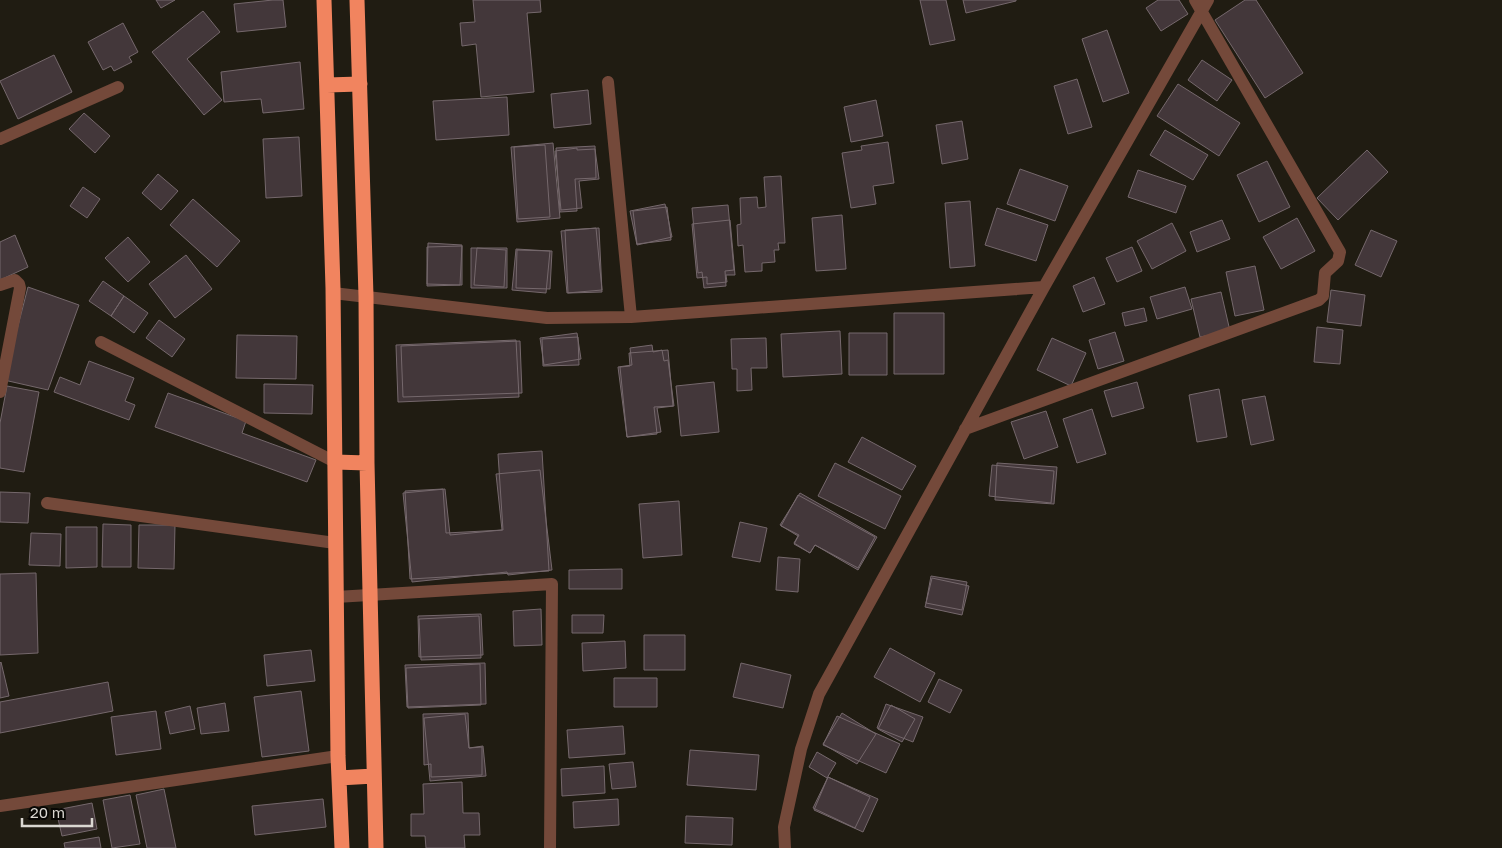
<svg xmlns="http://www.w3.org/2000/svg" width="1502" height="848" viewBox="0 0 1502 848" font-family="'Golos Text',sans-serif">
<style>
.building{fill:#43373a;stroke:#75686c}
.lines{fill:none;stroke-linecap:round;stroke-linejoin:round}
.minor{stroke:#74493a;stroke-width:12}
.highway{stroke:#f1845f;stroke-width:15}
</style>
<rect width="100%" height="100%" fill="#201c12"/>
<path class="building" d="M156 0H175L161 8Z
M273 0H283L286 27 237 32 234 4Z
M473 0H540L541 12 527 13 534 92 481 97 476 44 462 46 460 23 475 22Z
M920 0H946L955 40 930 45Z
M963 0H1016V1L966 13Z
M1158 0H1179L1188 14 1161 31 1146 8Z
M1245 0H1256L1303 73 1265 98 1215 20Z
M203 11 220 32 187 59 222 100 204 115 152 52Z
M123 23 138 52 129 57 132 62 114 71 111 66 103 70 88 42Z
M1107 30 1129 93 1103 102 1082 39Z
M54 55 72 92 18 119 0 81Z
M1202 60 1232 80 1217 101 1188 80Z
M300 62 304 109 263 113 261 99 224 102 221 72Z
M1077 79 1092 127 1068 134 1054 86Z
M1178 84 1240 123 1219 156 1157 116Z
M588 90 591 124 554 128 551 94Z
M507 97 509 135 436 140 433 101Z
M876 100 883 136 851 142 844 107Z
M84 113 110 136 95 153 69 129Z
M962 121 968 159 942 164 936 125Z
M1165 130 1208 155 1193 180 1150 155Z
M299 137 302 196 266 198 263 139Z
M888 142 894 183 873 186 876 204 851 208 842 153 862 150 861 146Z
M553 143 560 218 517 222 511 147Z
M545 145 550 217 518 219 514 147Z
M595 146 596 178 575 179 577 211 560 212 556 148Z
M577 148V150L595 149 599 179 579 181 582 208 561 210 555 151Z
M1367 150 1388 172 1338 220 1317 198Z
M1267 161 1290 207 1259 222 1237 175Z
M1020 169 1068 186 1055 221 1007 204Z
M1138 170 1186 186 1176 213 1128 197Z
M158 174 178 191 161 210 142 193Z
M781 176 785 243H778L779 250H774L775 262 762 263V271L745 272 743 245 738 246 737 225 741 224 740 198 757 197 758 208 766 207 764 177Z
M83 187 100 199 87 218 70 206Z
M193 199 240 241 217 267 170 225Z
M970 201 975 266 950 268 945 203Z
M665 204 672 237 637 245 630 211Z
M728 205 734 270 725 271 726 286 704 288 702 272 698 273 692 208Z
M667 207 671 240 637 244 633 211Z
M997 208 1048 225 1036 261 985 245Z
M842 215 846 269 816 271 812 218Z
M1297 218 1315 251 1281 269 1263 237Z
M730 220 735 275H726L727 282 707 284V277L697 278 692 224Z
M1222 220 1230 239 1197 252 1190 232Z
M1172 223 1186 251 1152 269 1137 241Z
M596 228 602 290 567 293 561 231Z
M599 228 602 292 568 293 565 230Z
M1371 230 1397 241 1381 277 1355 265Z
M15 235 28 267 0 280V242Z
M128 237 150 262 128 282 105 258Z
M428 243 462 245 460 285 427 284Z
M462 246V285L427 286V247Z
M1132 247 1142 271 1117 282 1106 258Z
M471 248H507V288H471Z
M477 248 506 250 504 287 474 285Z
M516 249 550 251 546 293 512 290Z
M517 250 552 251 550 289 516 288Z
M186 255 212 289 175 318 149 284Z
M1255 266 1264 310 1235 316 1226 272Z
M1094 277 1105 304 1083 312 1073 286Z
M103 281 124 296 111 316 89 301Z
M28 287 79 305 48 390 4 380Z
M1185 287 1192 309 1157 319 1150 297Z
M1331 290 1365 295 1361 326 1327 322Z
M1221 292 1230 331 1200 337 1191 299Z
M124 296 148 313 134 333 111 316Z
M1144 308 1147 321 1125 326 1122 313Z
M894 313H944V374H894Z
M159 320 185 339 172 357 146 338Z
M1317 327 1343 330 1340 364 1314 362Z
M840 331 842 374 783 377 781 334Z
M1115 332 1124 361 1098 369 1089 340Z
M577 333 581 359 544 365 540 338Z
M849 333H887V375H849Z
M237 335 297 336 296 379 236 378Z
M578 337 579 365 543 366 542 339Z
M766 338 767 368H751L752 390 737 391V369H732L731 339Z
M1052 338 1086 353 1071 386 1037 370Z
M516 340 519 397 398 402 396 345Z
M520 341 522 393 403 397 401 346Z
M652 345 653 352 662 350 664 361 668 360 674 406 657 408 661 432 627 437 618 367 632 365 630 348Z
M668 350 673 406 654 407 657 434 627 437 620 367 630 366 629 353Z
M89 361 134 378 125 401 135 405 129 420 54 392 60 377 80 385Z
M714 382 719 432 681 436 676 386Z
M1137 382 1144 408 1112 417 1104 391Z
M264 384 313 385 312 414 264 413Z
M7 386 39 392 24 472 0 468V423Z
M1219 389 1227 437 1197 442 1189 395Z
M168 393 246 421 242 433 316 460 307 482 155 427Z
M1265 396 1274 440 1251 445 1242 400Z
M1092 409 1106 454 1077 463 1063 419Z
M1046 411 1058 447 1024 459 1011 422Z
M862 437 916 466 902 490 848 462Z
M542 451 549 571 410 579 405 491 443 489 446 533 503 530 498 454Z
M835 463 901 496 885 529 818 496Z
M997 463 1057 467 1054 504 995 500Z
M992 465 1054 471 1051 503 989 496Z
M540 470 552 570 508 575 507 572 412 582 403 493 445 489 450 535 502 530 496 474Z
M0 492 30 493 28 523 0 522Z
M800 493 877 537 858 570 815 545 810 553 794 543 798 536 780 525Z
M798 495 875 537 858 568 815 545 810 553 794 544 799 535 781 526Z
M679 501 682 555 643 558 639 504Z
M740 522 767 528 760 562 732 557Z
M103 524 131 525V567H102Z
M139 525H175L174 569 138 568Z
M66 527H97V567L66 568Z
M31 533 61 534 60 566 29 565Z
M778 557 800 559 798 592 776 590Z
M622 569V589H569V570Z
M36 573 38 653 0 655V574Z
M931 576 967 582 962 610 926 603Z
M932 578 969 586 962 615 925 607Z
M541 609 542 645 514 646 513 611Z
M481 614 483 655 419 657 418 616Z
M572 615H604L603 633H572Z
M479 616 481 658 421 660 419 619Z
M644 635H685V670H644Z
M625 641 626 668 583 671 582 643Z
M890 648 935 673 920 702 874 677Z
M311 650 315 681 267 686 264 655Z
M1 662 9 696 0 698V663Z
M485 663 486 704 407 707 405 665Z
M741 663 791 675 783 708 733 697Z
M480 664 481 705 408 708 406 668Z
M614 678H657V707H614Z
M939 679 962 690 950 713 928 702Z
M108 682 113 711 0 733V702Z
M301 691 309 751 262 757 254 697Z
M225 703 229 731 201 734 197 708Z
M886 704 923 717 913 742 877 728Z
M891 705 915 719 902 742 878 729Z
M190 706 195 729 170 734 165 712Z
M156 711 161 749 116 755 111 717Z
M468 713 469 748 482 747V775L431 777V764L424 765 423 714Z
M842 713 876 734 857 764 823 744Z
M465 714 469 748 483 746 486 776 430 781 424 718Z
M837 716 900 744 886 773 823 745Z
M623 726 625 754 569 758 567 730Z
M690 750 759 755 756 790 687 785Z
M817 752 836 763 827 778 809 767Z
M633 762 636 787 612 789 609 764Z
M604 766 605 793 562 796 561 769Z
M828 777 878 799 863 832 814 810Z
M828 777 870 797 855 828 813 808Z
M462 782 463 813H479L480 835H464L465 848H426L425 836H411V814H424L423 784Z
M164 789 176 848H147L136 795Z
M130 795 140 844 112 848 103 800Z
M323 799 326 827 255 835 252 806Z
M618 799 619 825 574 828 573 802Z
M92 803 97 829 62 836 56 810Z
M686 816 733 818 732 845 685 843Z
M99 837 101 848H65L64 843Z"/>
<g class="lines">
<path class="minor" d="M608 82 631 317
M0 139 118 87
M0 285 15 280 19 284 20 288 0 392
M333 293 547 318 631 317 1044 287
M101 342 335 462
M965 429 1319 300 1323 296 1325 273 1338 261 1340 252 1195 0
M47 503 335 543
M336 597 552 584 550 848
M0 806 338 756
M785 848 784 827 801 749 819 694 1044 287 1208 0"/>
<path class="highway" d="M324 0 333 288 338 756 342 848
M357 0 366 296 367 463 376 848
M327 85 360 84
M335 462 367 463
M339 778 374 776"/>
</g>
<path d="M22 818v8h70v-8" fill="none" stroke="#dad7d1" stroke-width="2.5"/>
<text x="30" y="818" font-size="15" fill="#dad7d1" stroke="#080704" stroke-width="4" paint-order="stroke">20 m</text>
</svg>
